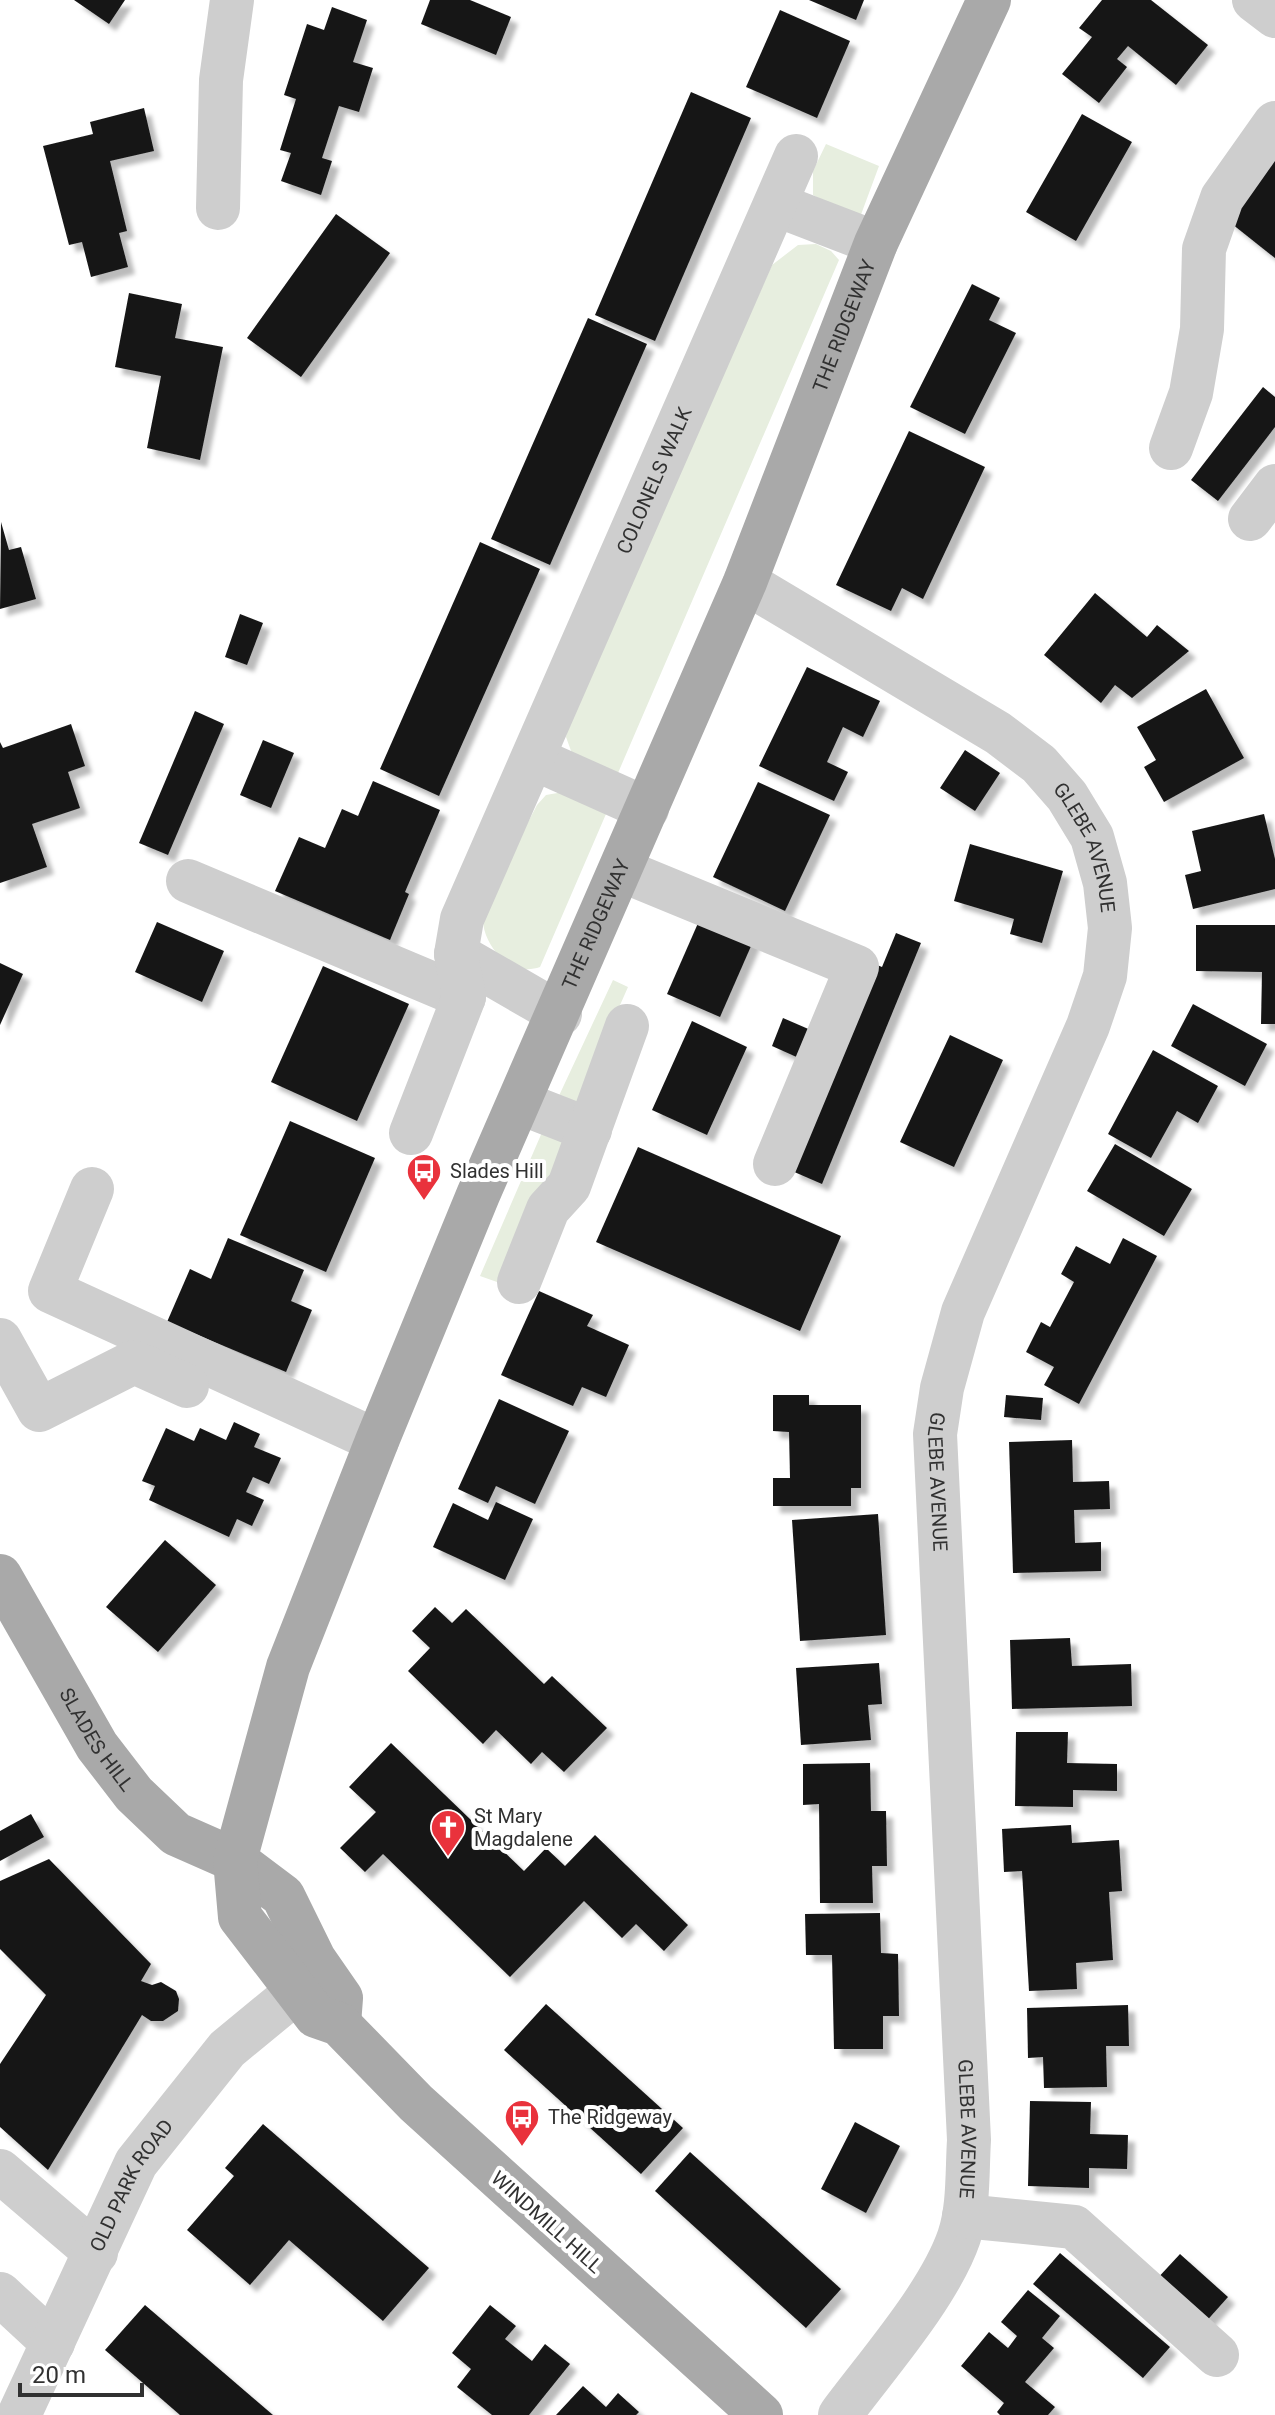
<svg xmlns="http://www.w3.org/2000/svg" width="1275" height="2415" viewBox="0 0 1275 2415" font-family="Roboto,sans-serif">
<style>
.green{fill:#e7eedf}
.building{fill:#181818;filter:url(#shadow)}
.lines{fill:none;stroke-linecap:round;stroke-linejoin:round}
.minor{stroke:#cecece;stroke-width:44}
.major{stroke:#a9a9a9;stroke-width:44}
.labels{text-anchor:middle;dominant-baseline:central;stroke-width:8;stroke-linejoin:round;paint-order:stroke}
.street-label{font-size:20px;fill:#313131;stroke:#fff}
.poi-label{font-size:20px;fill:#313131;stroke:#fff;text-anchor:start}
</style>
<defs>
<filter id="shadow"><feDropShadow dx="7" dy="7" stdDeviation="2" flood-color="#0004"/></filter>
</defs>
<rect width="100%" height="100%" fill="#fff"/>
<path class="green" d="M826 144 879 166 859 220 813 195V171Z
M816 244 831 251 839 260 618 773 574 759 566 737 569 719 772 265 798 245Z
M569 791 606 814 540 967C526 972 510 968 500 957 489 945 480 928 484 912 491 884 523 833 537 805L546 795Z
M613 980 628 987 576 1105 557 1100Z
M543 1130 561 1138 565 1147 497 1282 480 1276Z"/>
<path class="building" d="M74 0H125L109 24Z
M430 0H470L511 17 496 55 421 24Z
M809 0H864L856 20Z
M1102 0H1151L1208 45 1176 85 1128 46 1117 59 1127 67 1099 103 1062 74 1092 37 1079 28Z
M332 7 367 20 353 62 373 68 359 112 339 106 322 158 332 161 321 195 281 181 291 153 280 150 296 99 284 95 307 24 324 30Z
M780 10 850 41 817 118 746 87Z
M691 92 751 118 655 341 595 315Z
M144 108 154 151 110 161 127 231 119 233 128 267 91 277 82 242 69 245 43 146 93 134 90 122Z
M1082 114 1132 142 1076 241 1026 212Z
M1275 159V258L1227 220Z
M336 214 390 253 301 377 247 338Z
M972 284 1000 298 989 320 1016 333 965 434 910 407Z
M129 293 182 304 175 338 223 347 200 460 147 448 161 376 115 367Z
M588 318 647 344 550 565 491 539Z
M1263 387 1275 397V427L1218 501 1191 480Z
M909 431 985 467 923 599 902 588 891 611 836 585Z
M1 522 9 550 21 547 36 599 0 609Z
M480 542 540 569 439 796 380 769Z
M1095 593 1147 637 1157 625 1189 651 1132 698 1115 685 1101 703 1044 655Z
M240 614 263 623 247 665 225 657Z
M807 667 880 701 863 737 843 727 827 762 848 772 834 801 759 766Z
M1206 689 1244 758 1164 802 1144 767 1156 760 1137 727Z
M195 711 224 724 168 855 139 843Z
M71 724 85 766 68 772 80 808 32 824 47 867 0 883V742L3 748Z
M263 740 294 753 271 808 240 795Z
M965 750 1000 773 975 811 940 788Z
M373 781 440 810 405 892 409 894 390 940 275 891 299 837 325 848 342 809 358 816Z
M758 782 830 815 785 911 713 877Z
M1264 814 1275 859V889L1193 909 1185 875 1201 871 1192 831Z
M970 844 1063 871 1042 943 1010 934 1014 919 954 901Z
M702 914 755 937 720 1017 667 994Z
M157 922 224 951 202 1002 135 972Z
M1196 925H1275V1024H1261L1262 972 1196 971Z
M896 933 921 943 822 1184 792 1171 877 965 882 967Z
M0 963 23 974 0 1025Z
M323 966 409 1004 357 1121 271 1082Z
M1193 1004 1267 1044 1245 1086 1171 1046Z
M783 1018 813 1031 801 1059 772 1046Z
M692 1021 747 1047 707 1135 652 1110Z
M950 1035 1003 1060 954 1167 900 1142Z
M1153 1050 1218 1086 1198 1123 1177 1111 1151 1158 1108 1134Z
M290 1121 375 1158 326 1272 240 1235Z
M1115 1144 1192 1189 1164 1236 1087 1191Z
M638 1147 841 1236 800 1331 596 1242Z
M228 1238 304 1270 291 1301 312 1310 286 1372 167 1322 190 1269 211 1279Z
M1123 1238 1157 1256 1079 1404 1044 1385 1054 1367 1026 1352 1041 1322 1050 1327 1074 1282 1061 1274 1076 1246 1110 1264Z
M539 1291 593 1315 587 1326 629 1345 606 1397 582 1387 573 1406 501 1375Z
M773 1395H809V1405H861V1488H851V1506H773V1478H790L789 1432 773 1431Z
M1006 1395 1043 1398 1041 1420 1004 1417Z
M499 1399 569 1431 535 1504 496 1486 488 1503 458 1489Z
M234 1422 260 1434 254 1447 281 1458 269 1484 253 1477 246 1492 264 1500 252 1526 237 1519 229 1537 149 1500 155 1486 142 1481 166 1428 194 1441 200 1428 226 1440Z
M1072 1440 1073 1482 1109 1481 1110 1509 1074 1510 1075 1543 1101 1542V1571L1013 1573 1009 1442Z
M496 1502 533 1519 505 1580 433 1547 453 1503 488 1520Z
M878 1514 886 1635 800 1641 792 1520Z
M165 1540 216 1585 158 1652 106 1607Z
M435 1607 452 1623 466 1609 544 1684 552 1676 607 1728 564 1772 542 1752 531 1764 496 1730 483 1744 408 1671 430 1648 412 1631Z
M1070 1638 1072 1666 1131 1664 1132 1706 1012 1709 1010 1640Z
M879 1663 882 1704 868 1705 871 1740 801 1745 796 1668Z
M1016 1732H1068L1067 1763 1117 1764V1791L1073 1790V1807L1015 1806Z
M391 1743 524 1871 546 1848 565 1866 595 1835 688 1925 664 1951 636 1924 622 1938 584 1901 510 1977 383 1854 365 1872 340 1848 376 1812 349 1787Z
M870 1763 871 1811H886L887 1866H872L873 1903H820L819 1804 803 1805V1764Z
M31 1814 44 1837 0 1861V1831Z
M1071 1825 1072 1843 1119 1840 1122 1891 1109 1892 1113 1960 1076 1963 1077 1989 1029 1991 1022 1871 1004 1872 1002 1829Z
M49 1859 151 1964 141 1981 152 1985 161 1982 176 1991 179 1999 178 2011 163 2021H151L142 2015 48 2170 0 2127V2064L46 1995 0 1949V1881Z
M880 1913 881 1953 898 1954 899 2016H883V2049H834L832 1955H806L805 1914Z
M546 2004 683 2128 641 2174 504 2050Z
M1128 2005 1129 2046H1106L1107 2087 1044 2088 1043 2057 1028 2058 1027 2008Z
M1030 2101 1091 2102 1090 2134 1128 2135 1127 2169 1089 2168V2188L1028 2186Z
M855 2122 900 2146 866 2213 821 2189Z
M263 2124 429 2268 383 2321 289 2240 250 2285 187 2230 234 2176 225 2168Z
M690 2152 841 2289 806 2328 655 2191Z
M1060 2253 1170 2347 1143 2378 1033 2284Z
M1180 2254 1228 2297 1203 2325 1155 2281Z
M1028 2290 1060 2316 1042 2338 1054 2348 1025 2382 1055 2407 1048 2415H1000L997 2412 1004 2403 961 2366 989 2332 1008 2348 1017 2336 1001 2322Z
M145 2305 273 2415H180L105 2350Z
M490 2305 516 2326 505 2339 532 2361 545 2344 570 2364 529 2415H492L457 2387 471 2369 452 2353Z
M583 2386 606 2407 618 2393 639 2412 636 2415H556Z"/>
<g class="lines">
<g class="minor">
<path d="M1254 0 1275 16"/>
<path d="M777 205 876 243"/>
<path d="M218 208 221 80 232 0"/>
<path d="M1171 448 1191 393 1202 329 1204 249 1222 198 1275 123"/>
<path d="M1250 519 1275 486"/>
<path id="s1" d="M745 582 998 733 1039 764 1067 796 1092 837 1105 883 1110 928 1105 976 1088 1026 963 1312 942 1388 935 1434 969 2140C967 2172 969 2207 959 2237 939 2295 877 2365 840 2415"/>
<path d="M533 758 647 809"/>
<path d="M621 870 857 967 775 1164"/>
<path d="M188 881 464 997"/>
<path d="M456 954 560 1014"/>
<path d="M521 1103 590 1130"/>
<path id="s2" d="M411 1133 464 997 456 954 462 919 796 156"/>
<path d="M92 1189 50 1291 377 1441"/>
<path d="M519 1282 548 1209 569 1186 627 1026"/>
<path d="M0 1340 39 1410 134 1362 187 1386"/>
<path d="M0 2171 96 2253"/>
<path d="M964 2216 1074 2227 1217 2355"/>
<path d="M0 2294 53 2343"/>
<path id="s3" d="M19 2415 136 2163 227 2049 295 1993"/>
</g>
<g class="major">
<path id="s4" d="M0 1576 97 1746 134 1794 176 1834 235 1860 283 1896 314 1959 341 1998 339 2024"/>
<path id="s5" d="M761 2415 416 2103 339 2024 316 2016 240 1917 235 1860 288 1667 377 1441 478 1195 745 582 876 243 989 0"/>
</g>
</g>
<defs>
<g id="bus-pin" transform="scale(1.8)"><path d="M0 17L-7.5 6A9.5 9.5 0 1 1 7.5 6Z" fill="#e9323c" stroke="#fff"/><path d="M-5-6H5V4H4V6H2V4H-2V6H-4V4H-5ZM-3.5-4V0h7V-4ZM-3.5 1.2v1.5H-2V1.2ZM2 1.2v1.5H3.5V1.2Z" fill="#fff"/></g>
<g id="church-pin" transform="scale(1.8)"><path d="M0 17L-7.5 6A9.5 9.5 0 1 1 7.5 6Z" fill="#e9323c" stroke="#fff"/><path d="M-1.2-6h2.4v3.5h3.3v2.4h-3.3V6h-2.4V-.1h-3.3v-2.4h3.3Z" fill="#fff"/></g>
</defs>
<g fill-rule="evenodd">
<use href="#bus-pin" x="424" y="1171"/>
<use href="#church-pin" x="448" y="1827"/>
<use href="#bus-pin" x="522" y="2117"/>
</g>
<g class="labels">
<g class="street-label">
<text stroke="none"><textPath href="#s5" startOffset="2434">THE RIDGEWAY</textPath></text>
<text stroke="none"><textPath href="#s2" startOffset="704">COLONELS WALK</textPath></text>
<text stroke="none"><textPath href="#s1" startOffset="444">GLEBE AVENUE</textPath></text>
<text stroke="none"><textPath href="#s5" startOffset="1786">THE RIDGEWAY</textPath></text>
<text stroke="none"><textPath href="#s1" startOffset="1116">GLEBE AVENUE</textPath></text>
<text stroke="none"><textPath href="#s4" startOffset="190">SLADES HILL</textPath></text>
<text stroke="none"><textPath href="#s1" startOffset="1764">GLEBE AVENUE</textPath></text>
<text stroke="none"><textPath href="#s3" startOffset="256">OLD PARK ROAD</textPath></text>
<text transform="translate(547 2222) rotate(42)">WINDMILL HILL</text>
</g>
<g class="poi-label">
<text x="450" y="1171">Slades Hill</text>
<text x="474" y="1816">St Mary<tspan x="474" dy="23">Magdalene</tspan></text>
<text x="548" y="2117">The Ridgeway</text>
</g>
</g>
<path d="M20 2383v12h122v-12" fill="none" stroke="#313131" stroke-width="4"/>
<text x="32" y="2383" font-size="24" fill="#313131" stroke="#ffffff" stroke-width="6" paint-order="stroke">20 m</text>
</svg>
